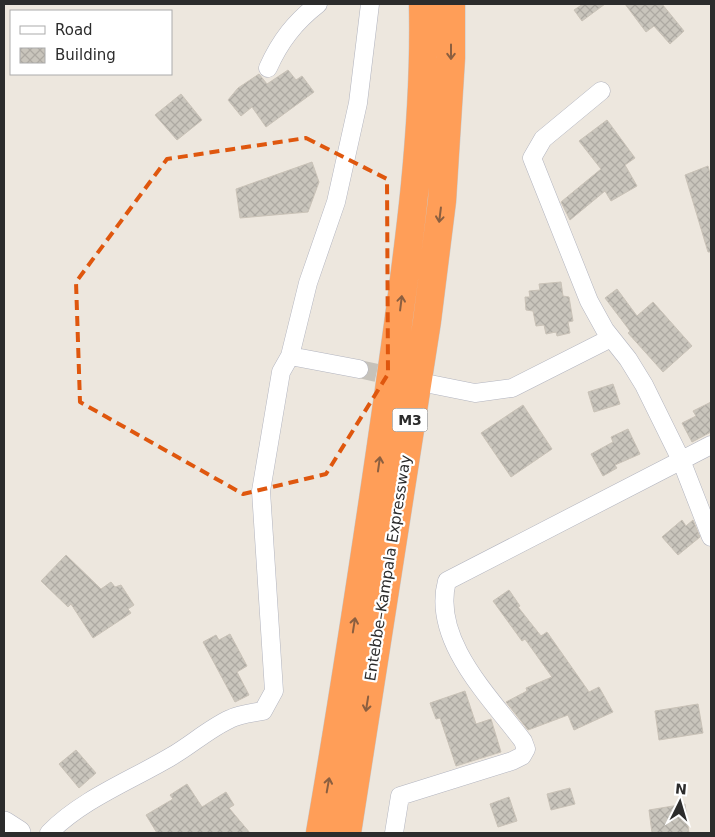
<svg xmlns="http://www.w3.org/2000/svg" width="715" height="837" viewBox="0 0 715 837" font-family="'DejaVu Sans',sans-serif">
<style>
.building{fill:url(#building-cross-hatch);stroke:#c9c2b7}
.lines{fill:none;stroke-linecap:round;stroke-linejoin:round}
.street-tunnel{stroke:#c6c2ba;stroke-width:18;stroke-dasharray:18 9;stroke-linecap:butt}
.street-casing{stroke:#b2b4bf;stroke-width:19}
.secondary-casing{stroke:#b2b4bf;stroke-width:26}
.highway-casing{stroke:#c8c8c8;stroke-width:29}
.street{stroke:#fff;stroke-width:18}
.secondary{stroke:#fff;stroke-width:25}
.highway{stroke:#ff9e58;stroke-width:28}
.oneway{stroke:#8b5f40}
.marked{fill:none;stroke:#df570e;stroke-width:4;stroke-dasharray:10 6;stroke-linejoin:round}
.labels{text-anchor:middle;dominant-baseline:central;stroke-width:4.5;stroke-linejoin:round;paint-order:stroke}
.shield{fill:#fff;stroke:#6b6b6b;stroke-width:1}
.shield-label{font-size:14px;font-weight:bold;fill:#2c2c2c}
.street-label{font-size:15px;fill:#2c2c2c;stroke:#fff}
</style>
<defs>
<pattern id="building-cross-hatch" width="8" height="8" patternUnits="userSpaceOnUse" patternTransform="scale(1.25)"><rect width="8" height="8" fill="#c9c5bc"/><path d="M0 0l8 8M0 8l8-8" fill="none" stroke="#ada9a2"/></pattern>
</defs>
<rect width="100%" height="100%" fill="#ede7de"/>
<path class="building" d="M583 4H605L582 21 574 10Z
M625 4H662L684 31 670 44 654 26 646 32Z
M288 70 296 80 302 76 314 92 266 127 252 107 241 116 228 100 238 88 259 74 267 84Z
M181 94 202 120 177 140 155 115Z
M607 120 635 158 625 165 637 186 611 201 605 191 570 220 561 202 601 169 579 141Z
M312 162 319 182 308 212 240 218 236 189Z
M708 166 711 177V252H708L685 175Z
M561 282 563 296 569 297 573 321 568 322 570 333 557 336 556 332 546 334 544 325 536 326 533 311 526 310 525 297H530L529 291 540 290 539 284Z
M617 289 637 316 653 302 692 346 663 372 628 333 630 331 605 298Z
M613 384 620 404 594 412 588 392Z
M711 402V432L692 442 682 423 696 416 693 411Z
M523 405 552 449 511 477 481 433Z
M628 429 640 454 615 465 617 468 603 476 591 454 613 442 611 437Z
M682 520 686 526 693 520 700 537 678 555 662 537Z
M66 555 101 589 111 582 115 587 121 585 134 605 128 609 131 613 93 638 71 604 68 607 41 581Z
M509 590 520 606 518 607 541 636 547 632 589 692 599 687 613 712 574 730 568 715 528 730 506 702 527 691 526 688 552 677 525 639 522 641 493 601Z
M230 634 247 666 237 672 249 695 235 702 203 642 216 635 219 640Z
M465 691 476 724 491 719 501 752 456 766 440 718 436 719 430 703Z
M698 704 703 733 659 740 655 711Z
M76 750 96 773 79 788 59 764Z
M187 784 202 807 226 792 234 805 229 808 250 833H157L146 815 173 799 170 795Z
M570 788 575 804 551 810 547 794Z
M509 797 517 821 498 827 490 804Z
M685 804 689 833H652L649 810Z"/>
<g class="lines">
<path class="street-tunnel" d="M359 369 400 378"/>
<g class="street-casing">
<path id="street" d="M268 68C280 41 295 22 318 4
M601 91 543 139 532 158 589 301 605 330 628 359 644 385 681 460 711 537
M290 356 308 283 336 202 358 103 370 4
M430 384 475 393 512 388 611 338
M49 833C82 799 132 780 172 756 191 745 210 728 230 719 240 714 252 713 263 711L274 691 261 491 281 372 290 356 359 369
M394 833 400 796 512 761 522 756 526 749 523 741C491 698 431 640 447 581L711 445"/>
</g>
<g class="secondary-casing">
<path id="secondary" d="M4 824 18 833"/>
</g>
<g class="highway-casing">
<path id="highway" d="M320 833C345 688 367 543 388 397 406 267 426 135 423 4
M347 833 427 321 442 201 451 58V4"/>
</g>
<use href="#street" class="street"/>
<use href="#secondary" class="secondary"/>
<use href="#highway" class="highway"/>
</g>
<defs><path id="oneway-shaft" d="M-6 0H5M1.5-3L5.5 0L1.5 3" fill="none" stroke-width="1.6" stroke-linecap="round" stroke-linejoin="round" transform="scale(1.25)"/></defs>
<g class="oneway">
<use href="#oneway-shaft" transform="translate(451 52) rotate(90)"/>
<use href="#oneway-shaft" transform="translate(440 215) rotate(97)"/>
<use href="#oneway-shaft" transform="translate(401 303) rotate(-83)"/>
<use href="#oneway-shaft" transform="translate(379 464) rotate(-82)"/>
<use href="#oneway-shaft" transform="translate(354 625) rotate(-81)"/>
<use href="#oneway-shaft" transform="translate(367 704) rotate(99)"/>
<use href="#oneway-shaft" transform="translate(328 785) rotate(-80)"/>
</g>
<path class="marked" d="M306 138 387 179 388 374 326 474 243 494 80 402 76 282 167 159Z"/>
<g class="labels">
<rect class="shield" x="392.5" y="408.5" width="35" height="23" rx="4"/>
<g class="shield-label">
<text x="410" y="420">M3</text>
</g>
<g class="street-label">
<text transform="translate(388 568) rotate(-81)">Entebbe–Kampala Expressway</text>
</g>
</g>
<rect width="715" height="837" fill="none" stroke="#2c2c2c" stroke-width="10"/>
<rect x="10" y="10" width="162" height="65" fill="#ffffff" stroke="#ababab"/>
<rect x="20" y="26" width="25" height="8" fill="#ffffff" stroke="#ababab"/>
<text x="55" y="35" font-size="15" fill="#2c2c2c">Road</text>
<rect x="20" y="48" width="25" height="15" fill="url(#building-cross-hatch)" stroke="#ababab"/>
<text x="55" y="60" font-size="15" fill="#2c2c2c">Building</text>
<g transform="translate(680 802) rotate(5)" stroke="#ffffff" stroke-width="4" paint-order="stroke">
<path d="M0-4L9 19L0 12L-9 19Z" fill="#2c2c2c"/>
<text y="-8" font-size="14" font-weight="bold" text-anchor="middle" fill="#2c2c2c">N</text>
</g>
</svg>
